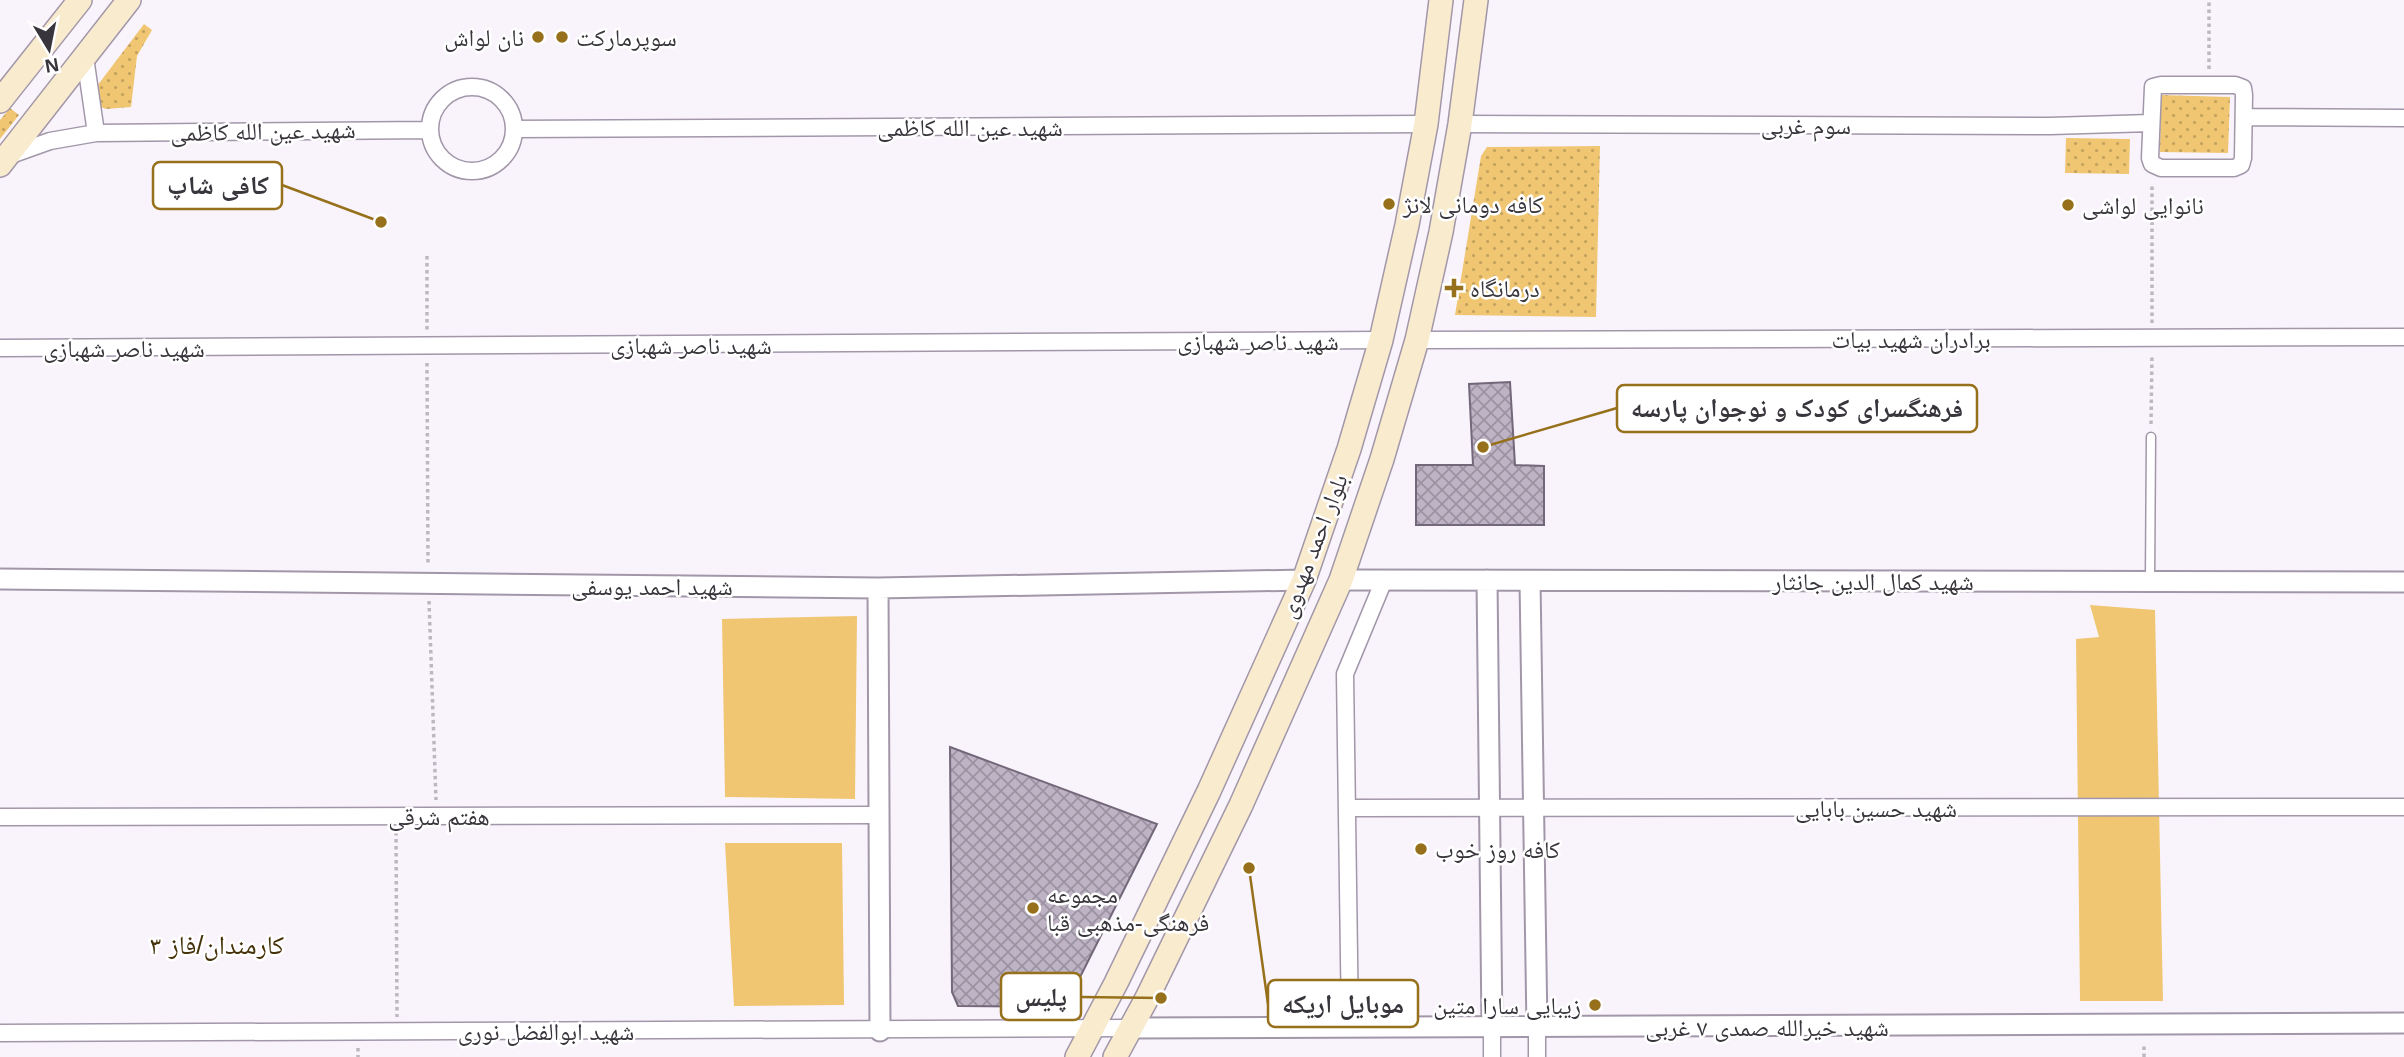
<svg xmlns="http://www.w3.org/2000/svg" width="2404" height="1057" viewBox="0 0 2404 1057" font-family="Helvetica,'Noto Naskh Arabic',sans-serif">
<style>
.grass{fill:url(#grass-dots)}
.park{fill:#f0c672}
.building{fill:url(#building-cross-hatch);stroke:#73687a;stroke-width:2}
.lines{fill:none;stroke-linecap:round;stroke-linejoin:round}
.service-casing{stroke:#a297a9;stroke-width:11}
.minor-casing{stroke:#a297a9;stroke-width:19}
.tertiary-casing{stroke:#a297a9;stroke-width:23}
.secondary-casing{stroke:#a297a9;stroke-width:26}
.path{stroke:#bdb8c0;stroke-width:3.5;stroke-dasharray:3.5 3.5;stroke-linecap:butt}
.service{stroke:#fff;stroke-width:8}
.minor{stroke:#fff;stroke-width:16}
.tertiary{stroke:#fff;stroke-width:19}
.secondary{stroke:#f9ebce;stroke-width:23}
.poi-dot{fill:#96701a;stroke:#fff;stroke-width:2.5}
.labels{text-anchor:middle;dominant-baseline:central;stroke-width:5;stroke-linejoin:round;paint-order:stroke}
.poi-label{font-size:24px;fill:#39353c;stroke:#fff;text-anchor:start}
.street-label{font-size:24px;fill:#39353c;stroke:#fff}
.neighbourhood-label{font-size:26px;fill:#443209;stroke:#fff}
.leader{fill:none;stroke:#96701a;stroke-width:2.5}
.callout-dot{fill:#96701a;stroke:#fff;stroke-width:2.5}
.callout{fill:#fff;stroke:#96701a;stroke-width:2.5}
.callout-label{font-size:26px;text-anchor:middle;font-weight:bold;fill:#39353c}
</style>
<defs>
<pattern id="grass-dots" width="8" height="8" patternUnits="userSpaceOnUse" patternTransform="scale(1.75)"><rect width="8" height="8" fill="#f0c672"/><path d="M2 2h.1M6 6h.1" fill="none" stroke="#c3a25f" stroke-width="1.8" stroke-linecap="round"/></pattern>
<pattern id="building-cross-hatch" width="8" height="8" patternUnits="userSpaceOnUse" patternTransform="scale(1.75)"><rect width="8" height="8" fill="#beb2c5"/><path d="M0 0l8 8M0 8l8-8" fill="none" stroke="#9b92a1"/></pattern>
</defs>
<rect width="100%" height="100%" fill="#f9f4fc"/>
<path class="grass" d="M144 24 152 30 137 56 131 107 106 109 96 105 94 90Z
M2161 95 2230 97 2228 153 2160 152Z
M10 108 19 115 0 139V120Z
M2066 138 2130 139 2129 174 2065 173Z
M1600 146 1596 317 1455 315 1481 156 1487 147Z"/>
<path class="park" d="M2090 605 2155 610 2163 1001H2080L2076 639 2099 637Z
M857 616 855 799 725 797 722 619Z
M725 843H842L844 1005 734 1006Z"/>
<path class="building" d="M1510 382 1515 465 1544 466V525H1416V465H1473L1469 384Z
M950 747 1157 824 1065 1007 958 1006 952 992Z"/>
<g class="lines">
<g class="service-casing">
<path id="service" d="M2150 581 2151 437"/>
</g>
<g class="minor-casing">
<path id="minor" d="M85 57 96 133
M2161 85H2235L2243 88 2244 95 2243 158 2241 165 2234 168H2161L2152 164 2150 158 2153 87Z
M430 129a42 42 0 1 1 84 0a42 42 0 1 1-84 0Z
M2244 117 2404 118
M1460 124 2050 126 2151 123
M514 129 1426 124
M8 156 50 141 96 133 429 130
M1417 340 2404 337
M0 348 1381 340
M1347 808 2404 807
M0 817 879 815
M1350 1027 1345 674 1384 580
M0 1033 1131 1028
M1492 1057V1028
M1537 1057V1028"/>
</g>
<g class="tertiary-casing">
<path id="tertiary" d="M0 579 878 588 1304 580
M1341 580 2404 582
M1487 580 1492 1028
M1530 581 1537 1028
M878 588 880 1031
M1131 1028 2404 1023"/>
</g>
<g class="secondary-casing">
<path id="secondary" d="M0 101 80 0
M0 165 129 0
M1077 1057 1116 983 1209 791 1304 580 1349 449 1381 340 1407 225 1426 124 1441 0
M1115 1057 1147 998 1241 805 1341 580 1382 459 1417 340 1441 232 1460 124 1476 0"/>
</g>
<path class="path" d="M2209 69V0
M427 256V331
M2152 323V184
M427 363 428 565
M2151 424 2152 355
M429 601 436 800
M396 832 397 1017
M358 1048V1057
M2144 1057V1044"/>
<use href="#service" class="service"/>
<use href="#minor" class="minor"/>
<use href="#tertiary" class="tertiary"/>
<use href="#secondary" class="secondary"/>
</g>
<g class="poi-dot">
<circle cx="538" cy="37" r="7"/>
<circle cx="562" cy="37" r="7"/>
<circle cx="1389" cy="204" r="7"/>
<circle cx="2068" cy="205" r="7"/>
<path d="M1450.5 277.5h7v7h7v7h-7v7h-7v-7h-7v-7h7z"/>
<circle cx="1421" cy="849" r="7"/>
<circle cx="1033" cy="908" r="7"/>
<circle cx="1595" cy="1005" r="7"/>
</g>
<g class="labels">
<g class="poi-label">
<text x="524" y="37" text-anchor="end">نان لواش</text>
<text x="576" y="37">سوپرمارکت</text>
<text x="1403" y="204">کافه دومانی لانژ</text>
<text x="2082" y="205">نانوایی لواشی</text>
<text x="1470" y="288">درمانگاه</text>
<text x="1435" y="849">کافه روز خوب</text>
<text x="1047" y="894">مجموعه<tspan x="1047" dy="28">فرهنگی-مذهبی قبا</tspan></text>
<text x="1581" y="1005" text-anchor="end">زیبایی سارا متین</text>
</g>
<g class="street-label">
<text x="1806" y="125">سوم غربی</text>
<text x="970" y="127">شهید عین الله کاظمی</text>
<text transform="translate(263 131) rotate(-1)">شهید عین الله کاظمی</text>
<text x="1911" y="339">برادران شهید بیات</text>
<text x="1258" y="341">شهید ناصر شهبازی</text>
<text x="691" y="345">شهید ناصر شهبازی</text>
<text x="124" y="348">شهید ناصر شهبازی</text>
<text transform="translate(1313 546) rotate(-69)">بلوار احمد مهدوی</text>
<text x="1873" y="581">شهید کمال الدین جانثار</text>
<text x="652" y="586">شهید احمد یوسفی</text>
<text x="1876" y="808">شهید حسین بابایی</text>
<text x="439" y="816">هفتم شرقی</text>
<text x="1767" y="1027">شهید خیرالله صمدی ۷ غربی</text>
<text x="546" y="1031">شهید ابوالفضل نوری</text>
</g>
<g class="neighbourhood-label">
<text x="217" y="945">کارمندان/فاز ۳</text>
</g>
</g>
<path class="leader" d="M381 222L282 185M1483 447L1617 408M1161 998L1081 997M1249 868L1268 1004"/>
<g class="callout-dot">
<circle cx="381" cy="222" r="7"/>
<circle cx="1483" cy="447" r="7"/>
<circle cx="1161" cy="998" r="7"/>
<circle cx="1249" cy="868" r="7"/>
</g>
<g class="callout">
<rect x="153" y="162" width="129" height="47" rx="7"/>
<rect x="1617" y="385" width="360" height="47" rx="7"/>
<rect x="1001" y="973" width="80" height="47" rx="7"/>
<rect x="1268" y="980" width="150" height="47" rx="7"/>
</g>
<g class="callout-label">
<text x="218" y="194">کافی شاپ</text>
<text x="1797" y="417">فرهنگسرای کودک و نوجوان پارسه</text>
<text x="1041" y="1006">پلیس</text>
<text x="1343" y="1013">موبایل اریکه</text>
</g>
<g transform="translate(49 49) rotate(170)" stroke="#ffffff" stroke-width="5" paint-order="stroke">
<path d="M0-5L12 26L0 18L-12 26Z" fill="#39353c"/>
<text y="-10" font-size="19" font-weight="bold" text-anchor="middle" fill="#39353c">N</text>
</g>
</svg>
